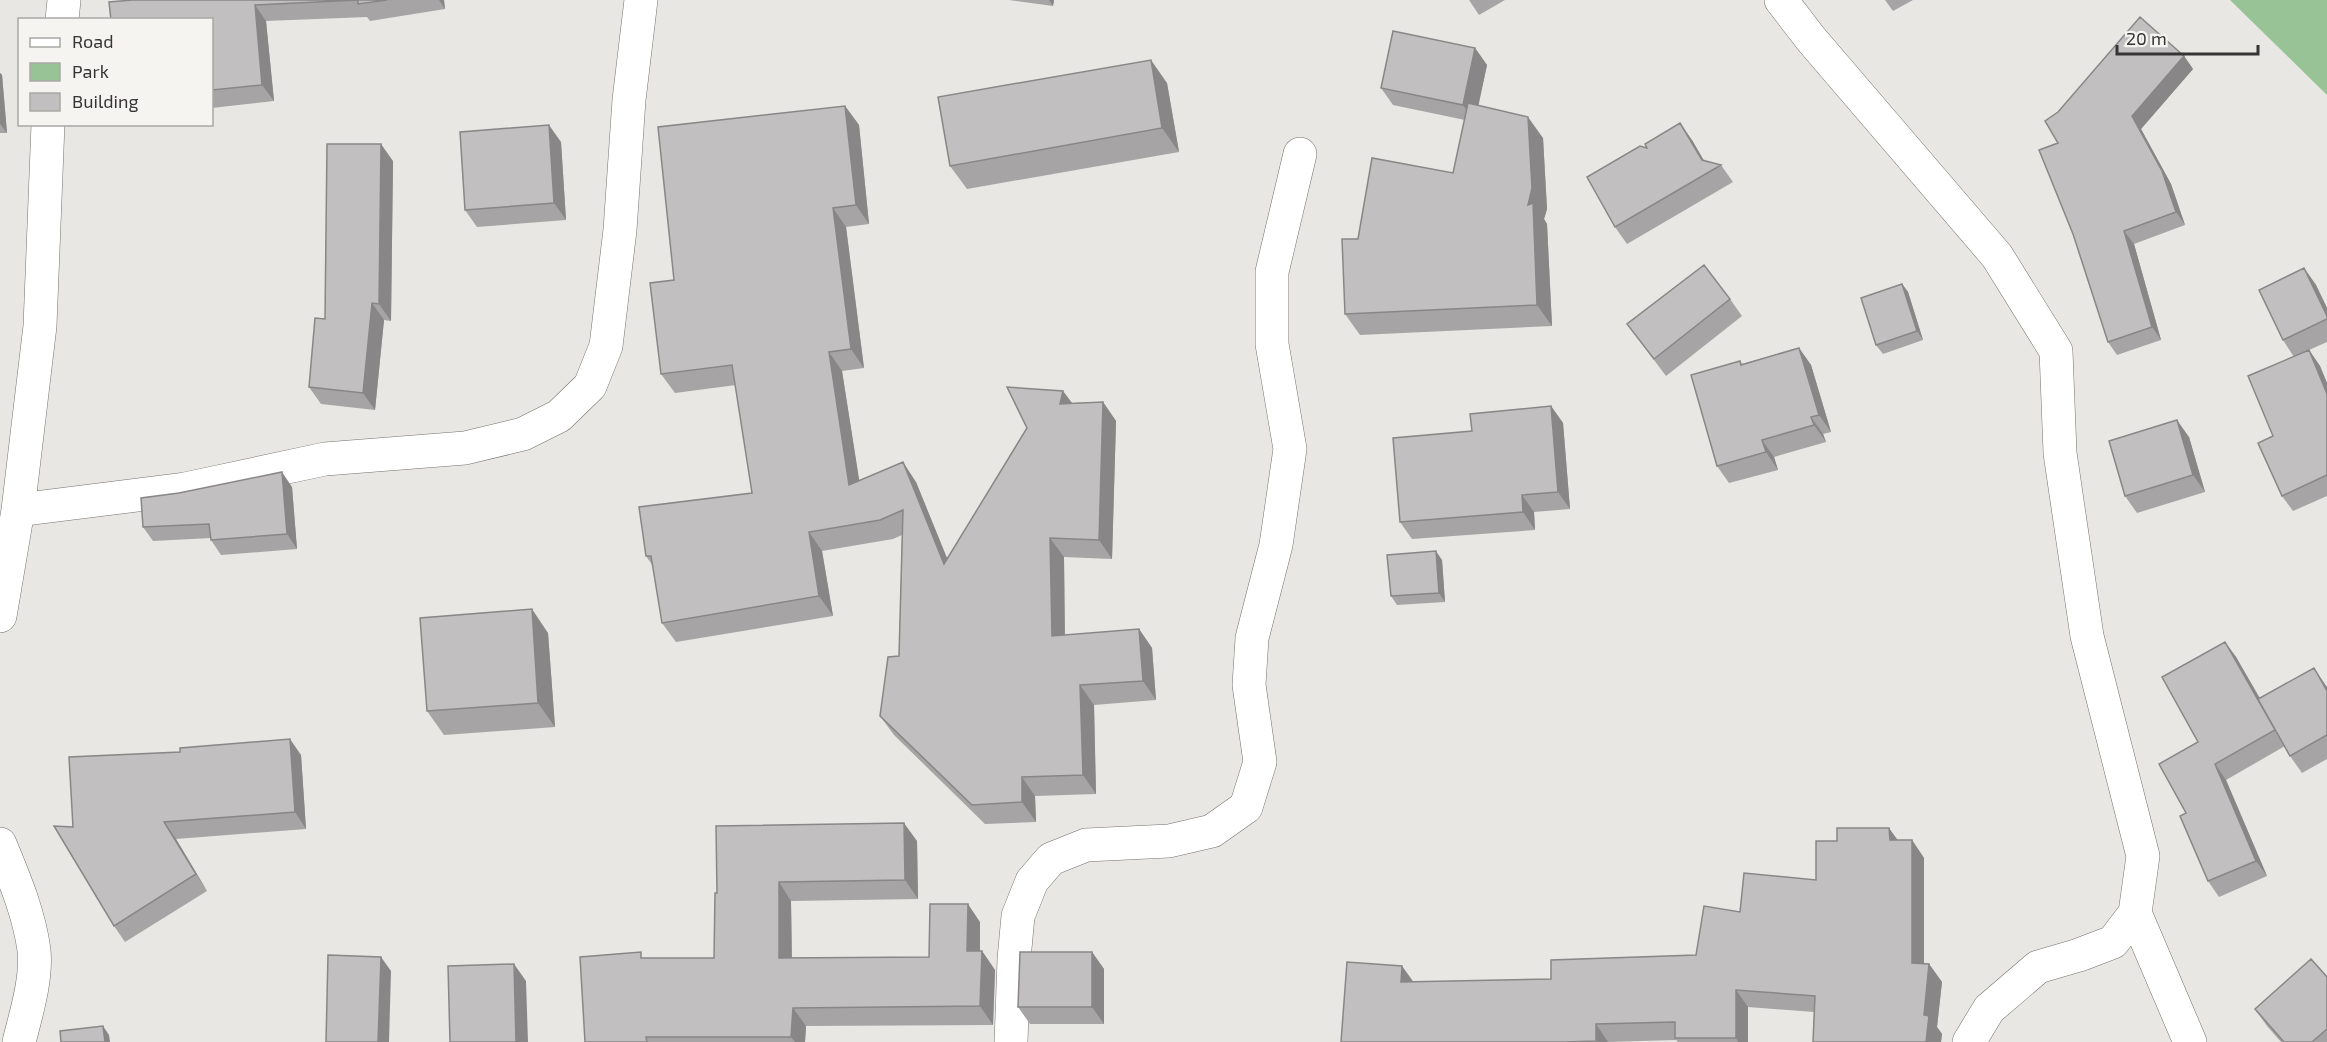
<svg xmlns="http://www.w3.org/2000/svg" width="2327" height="1042" viewBox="0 0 2327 1042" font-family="'Exo 2',sans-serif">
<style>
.green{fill:#98c396}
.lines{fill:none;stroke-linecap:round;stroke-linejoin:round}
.minor-casing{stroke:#74726f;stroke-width:34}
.minor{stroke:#fff;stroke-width:33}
.wall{fill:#a7a4a6}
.shaded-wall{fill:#888687}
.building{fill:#c2bfc1;stroke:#888687;stroke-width:1.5}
</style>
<rect width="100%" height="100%" fill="#e9e7e4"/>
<path class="green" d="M2230 0H2327V95Z"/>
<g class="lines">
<g class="minor-casing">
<path id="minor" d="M1781 0 1811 39 1997 256 2056 351 2060 453 2087 636 2143 856 2135 913 2113 942 2079 955 2038 967 1989 1009 1969 1042
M62 20 64 0
M18 510 185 489 325 459 465 448 523 434 559 416 590 386 606 346 620 230 629 100 641 0
M0 616 18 510 40 326 48 124
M0 844C14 878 29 913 34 950 37 979 26 1014 19 1042
M2135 913 2190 1042
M1011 1042 1014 959 1018 916 1032 881 1051 859 1086 845 1169 841 1212 831 1246 807 1260 762 1249 685 1252 638 1276 545 1290 449 1272 344V272L1300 154"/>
</g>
<use href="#minor" class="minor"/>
</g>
<path class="wall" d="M132 0H444L445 9 370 21 367 17 266 21 274 101 212 108V20Z
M1009 0H1054L1053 6Z
M1469 0H1505L1479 15Z
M1885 0H1913L1893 11Z
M1475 48 1487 65 1478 105 1543 138 1547 209 1544 219 1547 224 1552 326 1360 335 1345 314 1358 239 1453 173 1465 120 1393 105 1381 88Z
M2184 56 2193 69 2141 129 2171 184 2185 225 2134 244 2161 340 2117 355 2108 342 2058 143Z
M0 73 2 75 7 133H0Z
M1167 83 1179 152 967 189 950 166Z
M845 106 859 125 869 224 846 227 864 368 842 371 859 481 916 482 947 558 1063 391 1072 403 1103 402 1116 421 1112 559 1064 557 1065 635 1139 629 1152 648 1156 700 1094 705 1096 794 1035 796 1036 822 985 824 894 735 880 716 899 656 902 535 893 539 822 551 833 616 676 642 662 623 653 566 646 556 752 493 736 385 675 393 661 374 674 280Z
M1692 140 1704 161 1721 165 1733 182 1627 244 1615 227 1647 148Z
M561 142 566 220 477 227 465 210Z
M393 161 391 321 384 320 375 410 321 404 309 387 325 319Z
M2304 268 2316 285 2327 308V342L2309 350 2320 366 2327 383V496L2293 511 2282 496 2273 436 2294 357 2283 340Z
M1902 284 1908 292 1923 340 1883 354 1876 345Z
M1730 299 1742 316 1666 376 1627 324Z
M1799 348 1811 365 1831 432 1823 434 1826 442 1774 457 1778 470 1729 483 1717 466 1740 361 1742 364Z
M1551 406 1563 423 1570 509 1534 512 1535 530 1412 539 1400 522 1472 431Z
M2189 437 2205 492 2137 513 2125 496Z
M292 487 297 549 221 555 211 540V538L153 541 143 527Z
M1442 560 1445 602 1397 605 1391 596Z
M548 633 555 727 444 735 427 711Z
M2225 642 2236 657 2260 698 2327 687V759L2302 773 2290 756 2285 746 2226 780 2267 876 2219 897 2208 881 2186 813 2198 742Z
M301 755 306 829 176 839 207 891 125 942 114 926 73 827Z
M1898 840H1912L1924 858V964H1929L1942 982 1937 1027 1942 1034 1941 1042H1813L1814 1012 1748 1007V1042H1678L1676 1040 1608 1042H1341L1413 982 1551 979 1696 955 1740 912 1816 880Z
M917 841 918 899 791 901 792 958 929 957 980 922V951H982L995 970 993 1025 806 1026 805 1042H585L645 958H714L717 893Z
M1092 952 1104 969V1024H1030L1018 1007Z
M2327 977V1042H2281L2267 1026 2255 1009Z"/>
<path class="shaded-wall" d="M439 0H444L445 9Z
M1049 0H1054L1053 6Z
M255 5 266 21 274 101 262 85Z
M1475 48 1487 65 1475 122 1463 105Z
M2184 56 2193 69 2141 129 2171 184 2185 225 2176 212 2132 116Z
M1151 60 1167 83 1179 152 1162 128Z
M0 73 2 75 7 133 0 124Z
M845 106 859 125 869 224 856 205Z
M1528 117 1543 138 1547 209 1544 219 1547 224 1552 326 1537 305 1528 205Z
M1680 123 1692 140 1710 171 1702 160Z
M549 125 561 142 566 220 554 203Z
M381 144 393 161 391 321 379 304Z
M833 208 846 227 864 368 851 349Z
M2124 231 2134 244 2161 340 2152 327Z
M2304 268 2316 285 2327 308V316Z
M1902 284 1908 292 1923 340 1917 331Z
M372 303 384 320 375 410 363 393Z
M1799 348 1811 365 1831 432 1819 415Z
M2309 350 2320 366 2327 383V394Z
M829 352 842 371 863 504 849 485Z
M1063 391 1077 410 1060 404Z
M1103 402 1116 421 1112 559 1099 540Z
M1551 406 1563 423 1570 509 1558 492Z
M1811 417 1823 434 1826 442 1814 425Z
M2177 420 2189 437 2205 492 2193 475Z
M1762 440 1774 457 1778 470 1766 452Z
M903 462 916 482 957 583 944 564Z
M282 472 292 487 297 549 287 534Z
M1522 495 1534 512 1535 530 1523 512Z
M809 532 822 551 833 616 819 596Z
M1050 538 1064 557 1065 655 1052 636Z
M1436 551 1442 560 1445 602 1439 593Z
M532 609 548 633 555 727 538 703Z
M1139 629 1152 648 1156 700 1143 681Z
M2225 642 2236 657 2286 745 2275 730Z
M2314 668 2327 687V691Z
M1080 685 1094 705 1096 794 1083 775Z
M290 739 301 755 306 829 295 812Z
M2215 764 2226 780 2267 876 2256 861Z
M1022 777 1035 796 1036 822 1022 802Z
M164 822 176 839 207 891 196 874Z
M904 823 917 841 918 899 905 880Z
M1889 828 1902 846 1890 840Z
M1912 840 1924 858V980L1912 963Z
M779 882 791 901 792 976 779 958Z
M968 904 980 922V970L967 951Z
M982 951 995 970 993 1025 980 1006Z
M1092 952 1104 969V1024L1092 1007Z
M381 957 391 971 389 1042H378Z
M514 964 526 981 528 1042H516Z
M1929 964 1942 982 1937 1027 1942 1034 1941 1042H1926L1924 1015Z
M1402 966 1415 984 1401 982Z
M1736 990 1748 1007V1042H1738L1736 1038Z
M793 1008 806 1026 805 1042H795L791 1037Z
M1596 1024 1608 1042H1597L1596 1041Z
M103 1026 109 1035 110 1042H105Z"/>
<path class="building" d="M132 0H387L358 4V0L255 5 262 85 212 90V20H111L109 2Z
M2140 17 2184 56 2132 116 2162 171 2176 212 2124 231 2152 327 2108 342 2073 234 2039 150 2058 143 2045 121 2058 112Z
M1393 31 1475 48 1463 105 1381 88Z
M1151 60 1162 128 950 166 938 97Z
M1468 103 1528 117 1532 188 1528 205 1533 203 1537 305 1345 314 1342 239H1358L1372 158 1453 173Z
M845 106 856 205 833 208 851 349 829 352 849 485 903 462 944 564 1027 428 1007 387 1063 391 1060 404 1103 402 1099 540 1050 538 1052 636 1139 629 1143 681 1080 685 1083 775 1022 777V802L972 805 880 716 888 657 899 656 903 510 880 520 809 532 819 596 662 623 651 556H646L639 507 752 493 732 365 661 374 650 283 674 280 658 127Z
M1680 123 1702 160 1721 165 1615 227 1587 177 1640 146 1647 148 1645 144Z
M549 125 554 203 465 210 460 132Z
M327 144H381L379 304 372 303 363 393 309 387 315 318 325 319Z
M1704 265 1730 299 1654 359 1627 324Z
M2304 268 2327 316V319L2283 340 2259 290Z
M1902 284 1917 331 1876 345 1861 298Z
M1799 348 1819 415 1811 417 1814 425 1762 440 1766 452 1717 466 1691 375 1740 361 1741 365Z
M2309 350 2327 394V475L2282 496 2258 443 2273 436 2248 376Z
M1551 406 1558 492 1522 495 1523 512 1400 522 1393 438 1472 431 1470 414Z
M2177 420 2193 475 2125 496 2109 441Z
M282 472 287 534 211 540 209 524 143 527 141 498 179 493Z
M1436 551 1439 593 1391 596 1387 555Z
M532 609 538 703 427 711 420 618Z
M2225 642 2275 730 2215 764 2256 861 2208 881 2180 816 2186 813 2159 764 2198 742 2162 677Z
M2314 668 2327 691V735L2290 756 2258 699Z
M290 739 295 812 164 822 196 874 114 926 54 826 73 827 69 757 180 752V748Z
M904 823 905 880 779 882V958L929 957 930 904H968L967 951H982L980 1006 793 1008 791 1037H646L647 1042H585L580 957 641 952V958H714L715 893H717L716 826Z
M1837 828H1889L1890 840H1912V963L1929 964 1924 1015 1929 1016 1926 1042H1813L1815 996 1736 990V1038H1675V1022L1596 1024V1041L1566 1042H1341L1347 962 1402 966 1401 982 1551 979V960L1696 955 1704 906 1740 912 1744 873 1816 880V841H1837Z
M1020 952H1092V1007H1018Z
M328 955 381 957 378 1042H326Z
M2311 959 2327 977V1029L2312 1042H2284L2255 1009Z
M514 964 516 1042H450L448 966Z
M103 1026 105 1042H61L60 1031Z"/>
<rect x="18" y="18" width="195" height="108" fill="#f6f4f1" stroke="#a9a8a5" stroke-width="1.5"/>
<rect x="30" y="38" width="30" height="9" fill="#ffffff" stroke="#a9a8a5" stroke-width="1.5"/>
<text x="72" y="48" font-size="18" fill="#363534">Road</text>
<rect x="30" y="63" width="30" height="18" fill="#98c396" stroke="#a9a8a5" stroke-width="1.5"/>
<text x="72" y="78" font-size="18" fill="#363534">Park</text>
<rect x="30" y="93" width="30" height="18" fill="#c2bfc1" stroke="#a9a8a5" stroke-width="1.5"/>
<text x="72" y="108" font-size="18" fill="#363534">Building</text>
<path d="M2117 45v9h141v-9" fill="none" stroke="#363534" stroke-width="3"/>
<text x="2126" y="45" font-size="18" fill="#363534" stroke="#f6f4f1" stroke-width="4.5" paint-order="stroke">20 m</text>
</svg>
